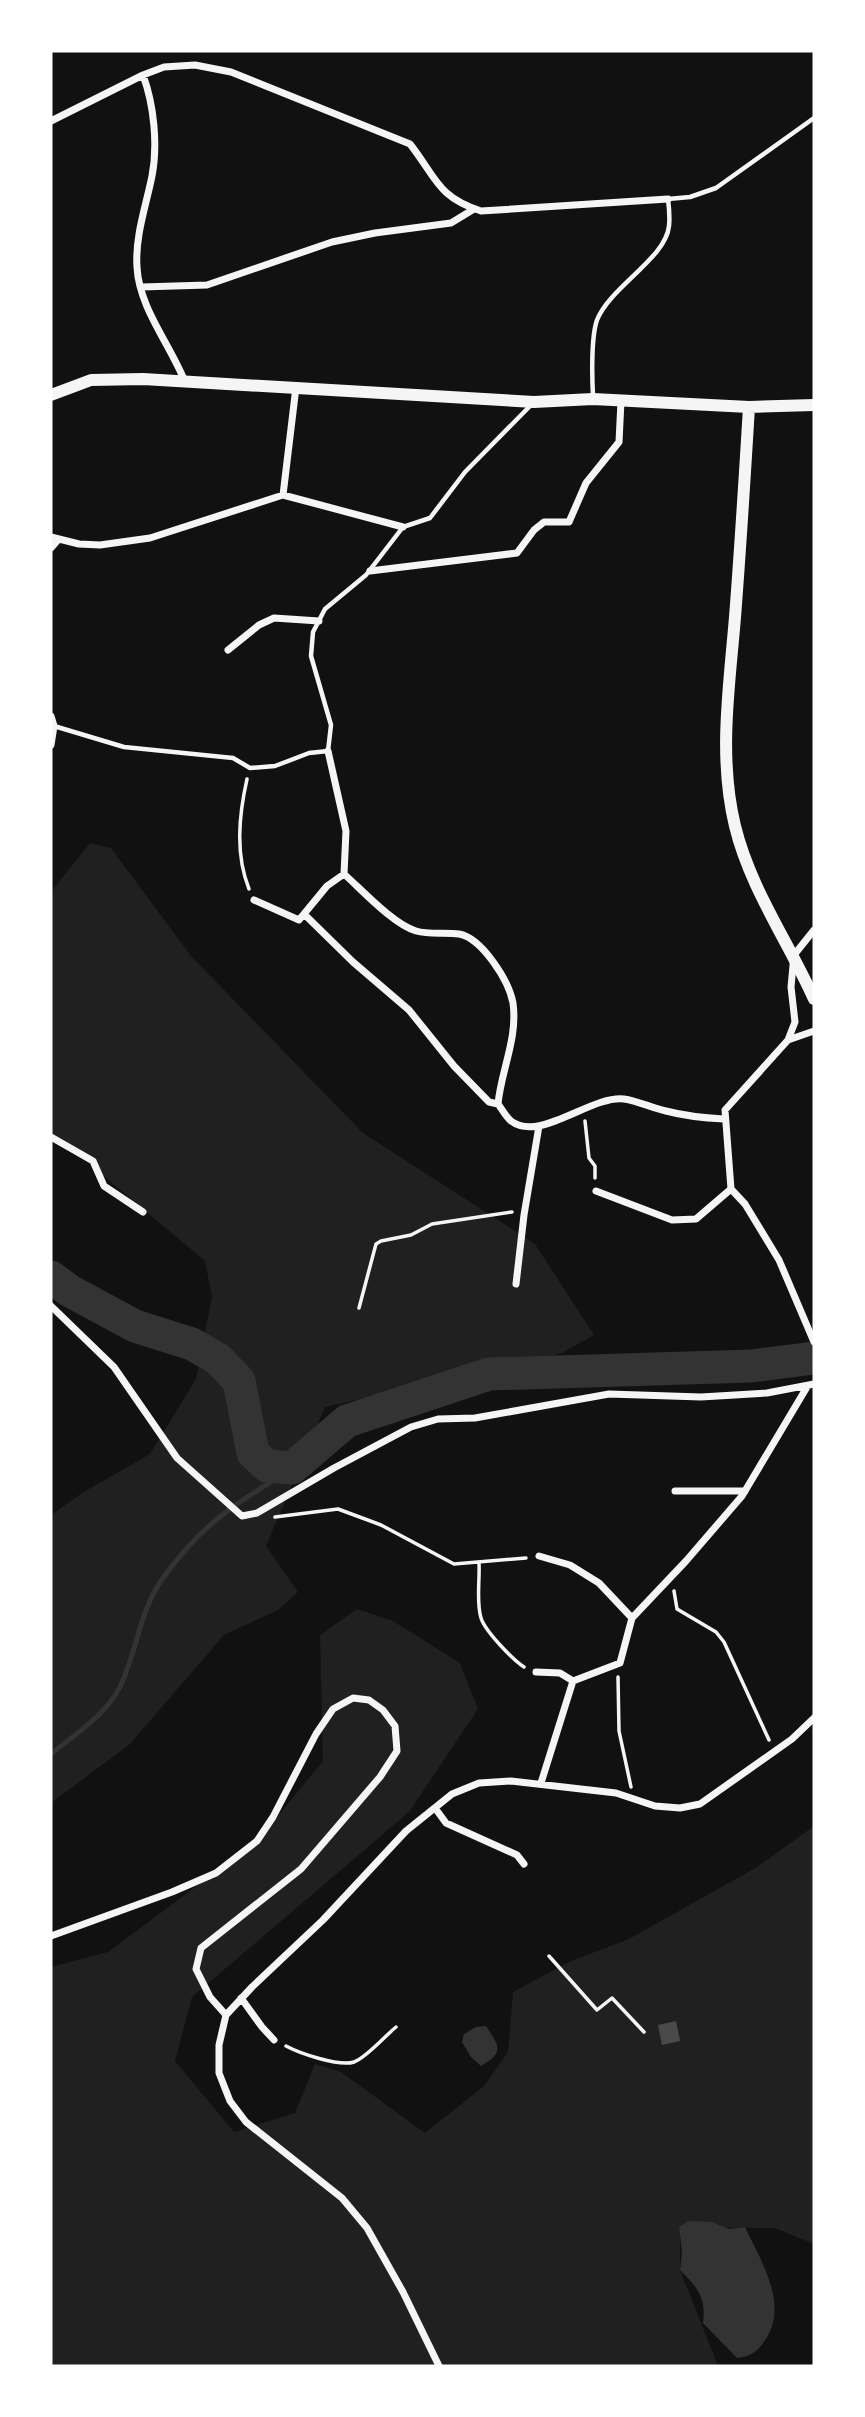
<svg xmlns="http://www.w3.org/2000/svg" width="865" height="2417" viewBox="0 0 865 2417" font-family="'Open Sans',sans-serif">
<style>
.green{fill:#202020}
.water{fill:#333}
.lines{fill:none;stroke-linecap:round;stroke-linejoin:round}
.stream{stroke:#333;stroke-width:5}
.river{stroke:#333;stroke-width:33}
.building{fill:#4a4a4a}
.path{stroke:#f5f5f5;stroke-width:3.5}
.service{stroke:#f5f5f5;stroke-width:4.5}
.minor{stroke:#f5f5f5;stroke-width:7}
.tertiary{stroke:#f5f5f5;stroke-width:12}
</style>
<rect width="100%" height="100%" fill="#111"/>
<path class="green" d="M90 843 111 848 191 956 363 1133 535 1244 594 1335 562 1353 325 1407 266 1546 298 1592 278 1610 224 1635 130 1744 51 1803V1515L82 1493 150 1454 196 1379 212 1297 205 1261 67 1145 51 1137V892Z
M357 1609 393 1621 460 1663 478 1709 409 1812 192 1997 175 2061 234 2132 295 2113 315 2064 341 2072 425 2133 484 2086 508 2052 513 1992 571 1961 629 1939 757 1867 814 1826V2244L775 2228 680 2227V2270L718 2366H51V1967L108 1952 257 1841 323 1761 320 1635Z"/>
<path class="water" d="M486 2026C499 2046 505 2052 481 2066L471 2057 462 2042 464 2034 476 2027Z
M688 2221 712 2222 729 2229 745 2227C760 2259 788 2302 767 2337 759 2350 753 2356 737 2358L703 2323C706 2297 698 2288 680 2270L682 2252 679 2227Z"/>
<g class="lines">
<path class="stream" d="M51 1754C74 1735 106 1715 120 1687 137 1652 139 1611 163 1578 179 1556 199 1533 221 1516 243 1498 269 1484 292 1468"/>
<path class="river" d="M51 1277 70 1291 135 1326 192 1344 218 1359 239 1381 253 1453 267 1466 292 1468 347 1421 489 1374 752 1366 814 1358"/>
</g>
<path class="building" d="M676 2021 680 2041 662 2045 658 2025Z"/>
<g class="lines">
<path class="path" d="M247 779C239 815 235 854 249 889
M585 1121 589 1158 595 1166V1178
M359 1308 376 1244 381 1241 411 1235 432 1224 512 1212
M275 1517 338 1509 381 1525 454 1564 526 1558
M479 1563C480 1580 476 1602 481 1618 485 1631 513 1660 524 1667
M674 1591 677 1609 716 1632 724 1642 769 1740
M618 1677 619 1731 631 1787
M549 1956 597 2010 612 1998 644 2032
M286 2046C299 2053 339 2067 354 2062 366 2058 385 2036 396 2027"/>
<path class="service" d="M593 396C592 378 591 337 597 320 610 287 666 258 669 226 670 217 669 207 668 199L690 197 716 188 814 118
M54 726 124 747 233 758 250 768 275 766 309 753 328 751 331 725 311 656 313 632 325 609 366 575 403 527 430 518 465 472 531 405"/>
<path class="minor" d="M143 75C154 105 158 145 152 176 146 206 135 236 137 267 139 308 170 344 185 382
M51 121 143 75 164 67 195 65 231 72 410 144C436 177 437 197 481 211L668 199
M142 287 207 285 332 242 375 233 451 223 474 209
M283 495 296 387
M51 537 79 544 100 545 150 538 283 495 403 527
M51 548 58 540
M370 571 517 553 534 530 544 522H569L586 483 619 442 621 401
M228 650 259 625 274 618 319 621
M51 716 54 726 51 745
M328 751 346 831 344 874C362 890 393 924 416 931 430 935 445 932 459 934 482 938 509 981 513 1003 518 1038 501 1071 498 1104 502 1109 506 1117 511 1121 540 1143 591 1095 624 1099 638 1101 652 1108 666 1111 685 1116 704 1118 724 1119
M254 900 299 920 327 886 344 874
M304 914 353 962 409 1010 454 1066 489 1102 498 1104
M814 1031 788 1040 725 1110 731 1189 745 1204 779 1260 814 1342
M788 1040 795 1022 791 987 794 955 814 930
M51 1137 93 1161 104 1186 143 1212
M596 1191 672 1220 696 1219 731 1189
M516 1284 524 1215 539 1126
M51 1306 114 1367 177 1458 242 1516 257 1513 334 1468 411 1427 438 1419 475 1418 609 1394 701 1397 767 1393 814 1384
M675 1491H745
M539 1556 570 1565 599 1583 632 1618
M536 1672 560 1673 573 1681
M541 1783 573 1681 620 1663 632 1618 686 1561 742 1496 807 1387
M435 1808 446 1823 517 1855 524 1864
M51 1936 172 1892 216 1873 257 1841 273 1817 316 1734 333 1709 353 1698 369 1700 383 1710 395 1726 397 1751 380 1777 301 1869 201 1948 196 1969 210 1997 226 2015
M241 1998 262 2027 274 2040
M439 2366 403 2292 367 2228 342 2198 246 2122 230 2101 219 2073V2045L226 2015 252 1987 323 1920 406 1831 452 1794 479 1783 511 1781 616 1793 655 1806 680 1808 700 1804 792 1739 814 1718"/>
<path class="tertiary" d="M51 395 91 380 143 379 534 402 593 399 749 407 814 405
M749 407C745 473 741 538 736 604 731 677 717 752 735 826 750 888 788 941 814 999"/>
</g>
<rect width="865" height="2417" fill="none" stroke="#ffffff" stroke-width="105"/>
</svg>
